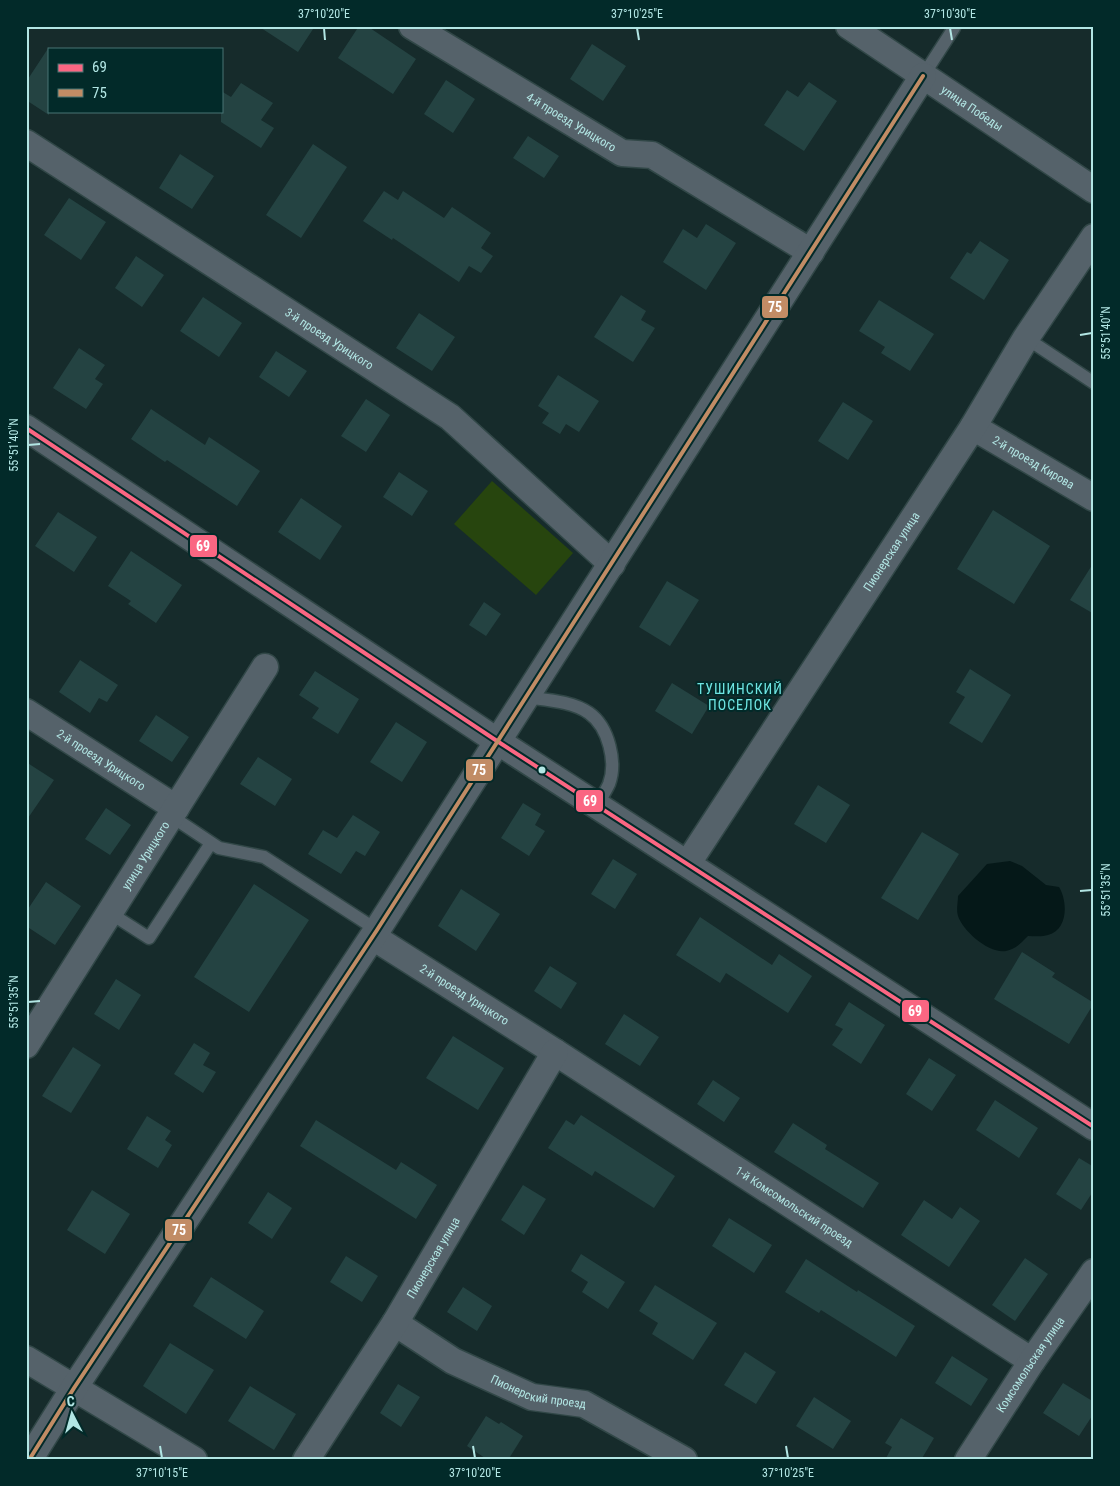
<svg xmlns="http://www.w3.org/2000/svg" width="1120" height="1486" viewBox="0 0 1120 1486" font-family="'Roboto Condensed',sans-serif">
<style>
.green{fill:#27450e}
.water{fill:#051818}
.building{fill:#244342}
.lines{fill:none;stroke-linecap:round;stroke-linejoin:round}
.lane-casing{stroke:#314747;stroke-width:15}
.street-casing{stroke:#314747;stroke-width:29}
.lane{stroke:#55626a;stroke-width:12}
.street{stroke:#55626a;stroke-width:26}
.bus-1-casing{stroke:#022a29;stroke-width:8}
.bus-2-casing{stroke:#022a29;stroke-width:8}
.bus-1{stroke:#fa6682;stroke-width:4}
.bus-2{stroke:#c18c65;stroke-width:4}
.ticks{fill:none;stroke:#b2e6e4;stroke-width:2}
.bus-dot{fill:#b2e6e4;stroke:#022a29;stroke-width:2}
.labels{text-anchor:middle;dominant-baseline:central;stroke-width:4;stroke-linejoin:round;paint-order:stroke}
.street-label{font-size:12px;fill:#b2e6e4;stroke:#022a29}
.neighbourhood-label{font-size:14px;letter-spacing:1px;fill:#6fe6e3;stroke:#022a29}
.line-badge{stroke:#022a29;stroke-width:2}
.badge-label{font-size:14px;text-anchor:middle;font-weight:bold;fill:#fff}
.neatline{fill:none;stroke:#b2e6e4;stroke-width:2}
.ticks-label{font-size:12px;text-anchor:middle;fill:#b2e6e4}
</style>
<rect width="100%" height="100%" fill="#162b2b"/>
<path class="green" d="M492 481 573 553 536 595 454 524Z"/>
<path class="water" d="M1010 861 1022 866 1046 885 1059 887C1068 902 1068 930 1048 935 1042 937 1034 936 1028 936 1021 943 1016 949 1006 951 989 954 963 931 958 916 956 910 958 902 958 896L987 864Z"/>
<path class="building" d="M258 26H315L298 52Z
M359 26H367L416 59 393 94 338 58Z
M592 44 626 66 603 101 570 79Z
M49 47V115L26 100V82Z
M446 80 475 99 453 133 424 114Z
M809 82 837 101 804 151 764 125 787 90 798 97Z
M241 83 273 103 261 120 274 128 261 148 221 122V91L231 97Z
M528 136 559 156 544 178 513 158Z
M313 144 347 167 301 238 266 215Z
M180 154 214 176 192 209 159 188Z
M384 191 398 200 403 191 444 218 452 207 491 233 481 248 493 256 481 273 469 266 459 282 393 238 392 240 363 221Z
M69 198 106 222 81 260 44 235Z
M706 224 736 243 706 290 663 262 683 229 697 238Z
M980 241 1009 260 984 300 950 278 967 252 971 254Z
M136 256 164 275 142 307 115 288Z
M621 295 646 311 641 320 655 328 633 362 594 337Z
M203 297 242 323 219 357 180 331Z
M879 300 934 334 910 371 881 353 885 347 859 331Z
M419 313 455 337 432 371 396 348Z
M79 348 105 365 95 379 103 384 86 409 53 388Z
M276 351 307 371 289 397 259 377Z
M558 375 599 401 579 432 566 424 560 434 542 423 549 413 538 406Z
M366 399 390 415 366 452 341 436Z
M843 402 873 421 848 460 818 441Z
M151 409 205 445 209 437 260 471 237 506 167 460 165 462 131 439Z
M399 472 428 491 412 516 383 497Z
M301 498 342 526 320 560 278 532Z
M993 510 1050 546 1014 604 957 569Z
M58 512 97 537 74 572 35 546Z
M131 551 182 585 156 623 128 604 131 601 108 586Z
M1094 562V614L1070 600Z
M667 581 699 600 670 646 639 627Z
M484 602 501 614 486 636 469 625Z
M80 660 118 685 107 702 99 698 90 713 59 692Z
M970 669 1011 695 982 743 949 723 965 697 956 692Z
M315 671 359 699 338 734 312 718 319 708 299 695Z
M672 683 709 706 692 734 655 711Z
M156 715 189 737 172 762 139 741Z
M396 722 427 742 402 782 370 762Z
M258 757 292 779 275 806 240 784Z
M26 762 54 780 26 821Z
M818 785 850 805 826 843 794 824Z
M523 803 541 814 535 825 545 831 529 856 501 838Z
M106 808 131 825 110 855 85 839Z
M353 815 380 832 365 856 356 851 341 874 308 854 323 830 337 838Z
M922 832 959 854 918 920 881 898Z
M613 859 637 874 615 909 591 894Z
M46 882 81 906 55 945 26 926V912Z
M254 884 309 920 249 1012 194 977Z
M461 889 500 914 476 951 438 926Z
M700 917 772 965 779 954 812 976 788 1013 726 973 720 983 676 955Z
M1022 952 1055 973 1052 977 1094 1003 1069 1044 994 999Z
M550 966 577 983 561 1009 534 991Z
M116 979 141 995 119 1030 94 1014Z
M849 1002 885 1025 861 1064 832 1045 843 1029 835 1025Z
M624 1014 659 1037 640 1066 605 1044Z
M453 1036 504 1068 478 1110 426 1078Z
M194 1043 210 1053 203 1065 216 1072 203 1093 174 1074Z
M73 1047 101 1065 71 1113 42 1096Z
M929 1058 956 1075 932 1111 906 1094Z
M713 1080 740 1098 724 1122 697 1104Z
M995 1100 1038 1128 1019 1158 976 1130Z
M581 1115 675 1176 654 1208 595 1171 592 1176 548 1148 566 1120 574 1125Z
M147 1116 171 1131 165 1140 172 1145 158 1168 127 1149Z
M316 1120 396 1170 401 1162 437 1185 416 1219 300 1146Z
M793 1123 827 1145 825 1149 879 1183 863 1208 774 1152Z
M1079 1158 1094 1167V1190L1081 1210 1056 1194Z
M523 1185 546 1199 524 1235 501 1220Z
M92 1190 130 1214 105 1254 67 1230Z
M268 1192 292 1208 272 1239 248 1223Z
M924 1200 952 1219 960 1207 980 1221 949 1267 901 1235Z
M729 1218 772 1245 754 1273 712 1246Z
M581 1254 625 1282 608 1309 582 1292 588 1282 571 1271Z
M346 1256 378 1276 362 1302 330 1282Z
M1025 1258 1048 1274 1015 1321 992 1305Z
M806 1259 857 1292 858 1290 915 1326 896 1357 821 1310 819 1313 785 1292Z
M211 1277 264 1311 246 1339 193 1306Z
M655 1285 717 1323 693 1360 652 1334 658 1323 639 1311Z
M463 1287 492 1306 477 1331 447 1312Z
M170 1343 214 1370 186 1414 143 1386Z
M745 1352 776 1372 756 1404 724 1385Z
M952 1356 988 1379 971 1406 935 1383Z
M1063 1383 1094 1402V1413L1079 1436 1043 1413Z
M398 1384 420 1397 401 1427 380 1413Z
M250 1386 296 1414 274 1450 228 1421Z
M814 1397 851 1421 833 1449 796 1426Z
M486 1416 499 1424 501 1422 523 1436 508 1460H488L467 1446Z
M901 1418 934 1438 921 1460H885L892 1447 885 1443Z"/>
<g class="lines">
<g class="lane-casing">
<path id="lane" d="M923 76 954 28 951 26
M1026 338 1094 383
M525 697C546 700 572 701 589 713 609 727 617 763 609 784 606 791 601 798 597 805
M171 816 219 848 264 857 377 930
M110 913 149 938 211 843"/>
</g>
<g class="street-casing">
<g id="street">
<path id="s1" d="M412 26 622 153 652 155 811 252"/>
<path id="s2" d="M849 26 1094 190"/>
<path id="s3" d="M26 143 450 417 612 564"/>
<path id="s4" d="M973 427 1094 498"/>
<path d="M26 428 497 741 1094 1127"/>
<path id="s5" d="M26 712 176 808"/>
<path id="s6" d="M688 863 973 427 1026 338 1094 237"/>
<path id="s7" d="M373 937 555 1052 1032 1361"/>
<path id="s8" d="M26 1045 265 667"/>
<path id="s9" d="M395 1323 453 1361 532 1397 584 1404 684 1460"/>
<path d="M26 1359 194 1460"/>
<path d="M29 1460 74 1388 377 930 923 76"/>
<path id="s10" d="M306 1460 395 1323 555 1052"/>
<path id="s11" d="M968 1460 1032 1361 1094 1272"/>
</g>
</g>
<use href="#lane" class="lane"/>
<use href="#street" class="street"/>
<g class="bus-1-casing">
<path id="bus-1" d="M26 428 497 741 1094 1127"/>
</g>
<g class="bus-2-casing">
<path id="bus-2" d="M29 1460 74 1388 377 930 923 76"/>
</g>
<use href="#bus-1" class="bus-1"/>
<use href="#bus-2" class="bus-2"/>
</g>
<path class="ticks" d="M324 28 325 40M637 28 639 40M950 28 952 40M1080 335 1092 333M28 445 40 444M1080 891 1092 890M28 1002 40 1001M160 1446 162 1458M473 1446 475 1458M786 1446 788 1458"/>
<circle class="bus-dot" cx="542" cy="770" r="4.5"/>
<g class="labels">
<g class="street-label">
<text stroke="none"><textPath href="#s2" startOffset="148">улица Победы</textPath></text>
<text stroke="none"><textPath href="#s1" startOffset="186">4-й проезд Урицкого</textPath></text>
<text stroke="none"><textPath href="#s3" startOffset="361">3-й проезд Урицкого</textPath></text>
<text stroke="none"><textPath href="#s4" startOffset="70">2-й проезд Кирова</textPath></text>
<text stroke="none"><textPath href="#s6" startOffset="372">Пионерская улица</textPath></text>
<text stroke="none"><textPath href="#s5" startOffset="89">2-й проезд Урицкого</textPath></text>
<text stroke="none"><textPath href="#s8" startOffset="224">улица Урицкого</textPath></text>
<text stroke="none"><textPath href="#s7" startOffset="108">2-й проезд Урицкого</textPath></text>
<text stroke="none"><textPath href="#s7" startOffset="500">1-й Комсомольский проезд</textPath></text>
<text stroke="none"><textPath href="#s10" startOffset="239">Пионерская улица</textPath></text>
<text stroke="none"><textPath href="#s11" startOffset="114">Комсомольская улица</textPath></text>
<text stroke="none"><textPath href="#s9" startOffset="161">Пионерский проезд</textPath></text>
</g>
<g class="neighbourhood-label">
<text x="740" y="689">ТУШИНСКИЙ<tspan x="740" dy="16">ПОСЕЛОК</tspan></text>
</g>
</g>
<g class="line-badge">
<rect x="761" y="295" width="28" height="24" rx="5" fill="#c18c65"/>
<rect x="189" y="534" width="29" height="24" rx="5" fill="#fa6682"/>
<rect x="465" y="758" width="29" height="24" rx="5" fill="#c18c65"/>
<rect x="575" y="789" width="29" height="24" rx="5" fill="#fa6682"/>
<rect x="901" y="999" width="29" height="24" rx="5" fill="#fa6682"/>
<rect x="164" y="1218" width="29" height="24" rx="5" fill="#c18c65"/>
</g>
<g class="badge-label">
<text x="775" y="312">75</text>
<text x="203" y="551">69</text>
<text x="479" y="775">75</text>
<text x="590" y="806">69</text>
<text x="915" y="1016">69</text>
<text x="179" y="1235">75</text>
</g>
<rect width="1120" height="1486" fill="none" stroke="#022a29" stroke-width="55"/>
<rect x="48" y="48" width="175" height="65" fill="#022a29" stroke="#487574"/>
<rect x="58" y="64" width="25" height="8" fill="#fa6682" stroke="#487574"/>
<text x="92" y="72" font-size="15" fill="#b2e6e4">69</text>
<rect x="58" y="89" width="25" height="8" fill="#c18c65" stroke="#487574"/>
<text x="92" y="98" font-size="15" fill="#b2e6e4">75</text>
<g transform="translate(72 1414) rotate(354)" stroke="#022a29" stroke-width="4" paint-order="stroke">
<path d="M0-4L9 19L0 12L-9 19Z" fill="#b2e6e4"/>
<text y="-8" font-size="14" font-weight="bold" text-anchor="middle" fill="#b2e6e4">С</text>
</g>
<rect x="28" y="28" width="1064" height="1430" class="neatline"/>
<g class="ticks-label">
<text x="324" y="18">37°10'20"E</text>
<text x="637" y="18">37°10'25"E</text>
<text x="950" y="18">37°10'30"E</text>
<text transform="translate(1106 333) rotate(-90)" y="4">55°51'40"N</text>
<text transform="translate(14 445) rotate(-90)" y="4">55°51'40"N</text>
<text transform="translate(1106 890) rotate(-90)" y="4">55°51'35"N</text>
<text transform="translate(14 1002) rotate(-90)" y="4">55°51'35"N</text>
<text x="162" y="1477">37°10'15"E</text>
<text x="475" y="1477">37°10'20"E</text>
<text x="788" y="1477">37°10'25"E</text>
</g>
</svg>
